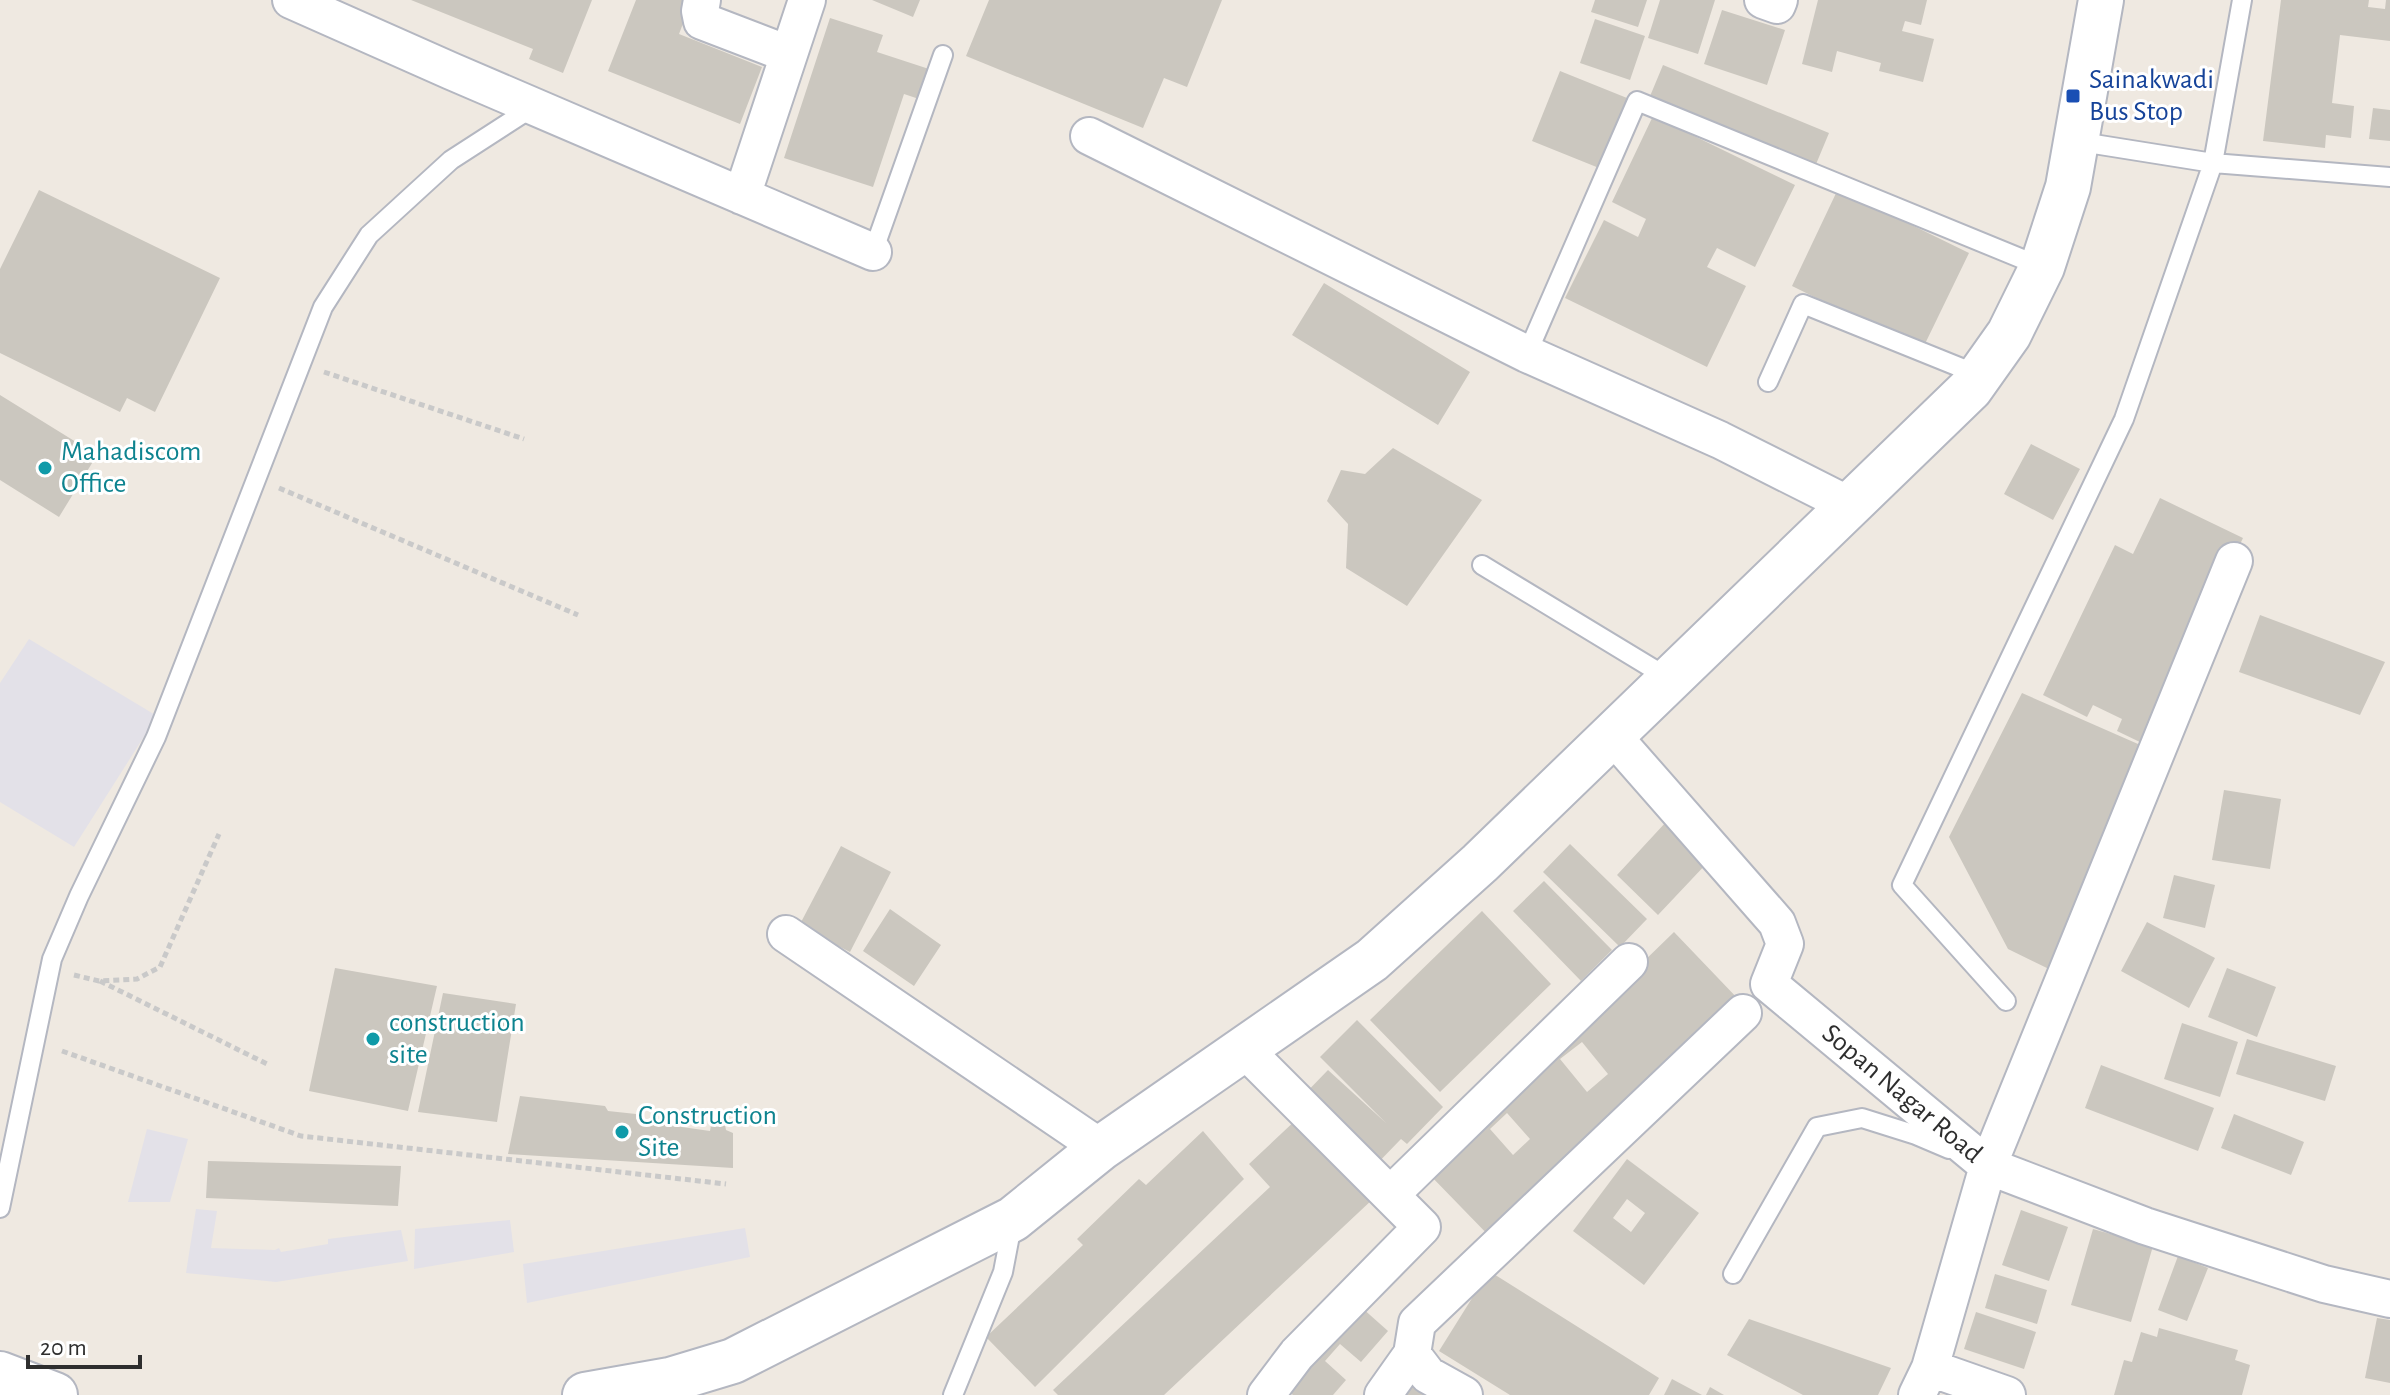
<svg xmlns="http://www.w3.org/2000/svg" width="2390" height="1395" viewBox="0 0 2390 1395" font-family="'Alegreya Sans',sans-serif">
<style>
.industrial{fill:#e3e1e8}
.building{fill:#cbc7bf;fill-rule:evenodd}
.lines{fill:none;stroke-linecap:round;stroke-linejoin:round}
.lane-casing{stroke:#b4b7c1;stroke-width:22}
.street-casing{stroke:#b4b7c1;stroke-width:40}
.secondary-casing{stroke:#b4b7c1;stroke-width:48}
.path{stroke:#c9c9c9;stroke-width:5;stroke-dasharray:6 4;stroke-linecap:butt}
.lane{stroke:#fff;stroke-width:18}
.street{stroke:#fff;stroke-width:36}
.secondary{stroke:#fff;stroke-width:44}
.transit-dot{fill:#1a4fb4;stroke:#fff;stroke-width:3}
.culture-dot{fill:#0f9aa8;stroke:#fff;stroke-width:3}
.labels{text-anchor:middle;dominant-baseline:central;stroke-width:6;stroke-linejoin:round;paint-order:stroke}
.transit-label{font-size:28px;fill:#164399;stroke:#fff;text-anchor:start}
.culture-label{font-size:28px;fill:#0d838f;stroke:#fff;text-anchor:start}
.street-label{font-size:28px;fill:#2e2e2e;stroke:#fff}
</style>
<rect width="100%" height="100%" fill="#efe9e1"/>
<path class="industrial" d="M29 639 157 716 74 847 0 802V683Z
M147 1129 188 1139 170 1202H128Z
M196 1209 217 1211 211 1248 275 1250 279 1248 281 1252 328 1244V1239L401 1230 408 1261 276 1282 186 1273Z
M510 1220 514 1252 414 1269 415 1229Z
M745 1228 750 1257 527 1303 523 1264Z"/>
<path class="building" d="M411 0H592L563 73 529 59 533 49Z
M636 0H692L679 34 762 67 740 124 608 71Z
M872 0H920L913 17Z
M989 0H1222L1187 87 1164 78 1143 128 966 56Z
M1595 0H1647L1638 27 1591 12Z
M1660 0H1715L1698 54 1648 38Z
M1818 0H1927L1921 25 1905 21 1902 31 1934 39 1923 82 1879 71 1881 63 1837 51 1832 72 1802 64Z
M2281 0H2369L2368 7 2385 9 2386 0H2390V41L2340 35 2332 103 2354 106 2351 138 2326 135 2325 148 2263 141Z
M1722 10 1785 30 1767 85 1704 64Z
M830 18 883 35 877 52 929 69 919 99 904 94 873 187 784 158Z
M1595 19 1645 36 1630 80 1580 63Z
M1663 65 1829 133 1814 169 1648 101Z
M1560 71 1627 98 1599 168 1532 141Z
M2373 108 2390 110V141L2369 139Z
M1653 116 1795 185 1755 267 1717 248 1707 267 1746 286 1707 367 1565 298 1604 220 1638 237 1646 219 1612 202Z
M1838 189 1969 253 1922 350 1792 286Z
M39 190 220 278 155 412 127 398 120 412 0 353V269Z
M1324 283 1470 372 1438 425 1292 335Z
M0 395 97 455 59 517 0 480Z
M2031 444 2080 469 2053 520 2004 494Z
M1393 448 1482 500 1407 606 1346 568 1348 524 1327 501 1341 470 1365 474Z
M2160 498 2243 538 2144 744 2117 731 2122 719 2093 705 2087 717 2043 695 2115 545 2133 554Z
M2260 615 2385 662 2360 715 2239 672Z
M2022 693 2154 751 2051 970 2008 949 1949 837Z
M2224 790 2281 799 2270 869 2212 860Z
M1666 822 1708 862 1658 915 1617 875Z
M1570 844 1647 919 1620 947 1543 872Z
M841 846 891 872 850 952 799 926Z
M2174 875 2215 885 2205 928 2163 918Z
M1544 881 1612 950 1581 981 1513 911Z
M890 909 941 945 914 986 863 951Z
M1482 911 1551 984 1440 1092 1370 1020Z
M2147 922 2215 958 2189 1008 2121 971Z
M1674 932 1740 1001 1495 1242 1427 1172ZM1582 1042 1608 1074 1587 1092 1560 1059ZM1507 1113 1530 1139 1513 1155 1490 1129Z
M335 968 437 986 408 1111 309 1091Z
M2227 968 2276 987 2257 1037 2208 1017Z
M443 993 516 1004 497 1122 418 1112Z
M1357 1020 1443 1107 1407 1144 1401 1139 1370 1171 1297 1102 1328 1070 1386 1123 1320 1057Z
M2182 1023 2238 1042 2220 1097 2164 1079Z
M2247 1039 2336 1066 2325 1101 2236 1074Z
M2101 1065 2214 1108 2198 1151 2085 1108Z
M520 1096 605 1106 608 1111 636 1114V1119L665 1124 667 1118 674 1117 675 1126 710 1131 711 1125H725L726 1130 733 1133V1168L508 1154Z
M2234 1114 2304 1142 2291 1175 2221 1148Z
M1299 1117 1374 1198 1164 1395H1058L1053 1390 1270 1187 1249 1164Z
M1203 1131 1244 1179 1035 1387 986 1337 1083 1245 1077 1239 1139 1179 1146 1185Z
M1627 1159 1699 1213 1644 1285 1573 1231ZM1627 1199 1645 1213 1631 1232 1613 1218Z
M208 1161 401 1166 398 1206 206 1198Z
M2021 1210 2068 1227 2049 1281 2002 1265Z
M2093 1229 2153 1246 2131 1322 2071 1305Z
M2178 1256 2208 1268 2187 1321 2158 1310Z
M1489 1271 1659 1378 1649 1395H1510L1439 1351Z
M1995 1274 2047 1290 2037 1324 1985 1308Z
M1361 1307 1388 1331 1361 1362 1340 1344 1325 1361 1346 1380 1333 1395H1293L1288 1391Z
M1976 1312 2036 1332 2024 1369 1964 1349Z
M2377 1318 2390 1320V1383L2365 1378Z
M1749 1319 1891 1368 1878 1395H1803L1727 1355Z
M2159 1328 2238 1350 2235 1360 2250 1365 2242 1395H2114L2124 1360 2132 1362 2141 1332 2157 1337Z
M1415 1375 1436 1395H1403Z
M1672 1379 1702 1395H1664Z
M1710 1387 1724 1395H1706Z"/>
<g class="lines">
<g class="lane-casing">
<path id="lane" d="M2075 141 2213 163 2390 177
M873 252 943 55
M1527 354 1637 101 2042 267
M1768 382 1803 304 1979 375
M1482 565 1670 679
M2006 1001 1902 885 2124 419 2213 163 2242 0
M0 1208 52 959 79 896 156 737 323 307 369 235 451 160 533 107
M1733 1274 1817 1127 1862 1118 1916 1135 1949 1149
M953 1395 1003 1272 1012 1225"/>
</g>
<g class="street-casing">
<path id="street" d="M291 0 451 71 873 252
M702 0 700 11 702 21 788 54
M1763 0 1777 5 1779 0
M1089 136 1527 354 1720 440 1849 505
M742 196 807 0
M1612 735 1777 923 1785 944 1769 984 1988 1166 2145 1226 2324 1284 2390 1299
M786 934 1101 1148
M1244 1049 1422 1227 1297 1354 1266 1395
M1390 1195 1629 962
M1412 1354 1428 1375 1464 1395
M1930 1368 2007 1395
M1383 1395 1412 1354 1417 1323 1743 1013
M1917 1395 1930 1368 1988 1166 2234 561"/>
</g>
<g class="secondary-casing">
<path id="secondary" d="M0 1374 55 1395
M585 1395 670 1380 733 1361 1013 1219 1101 1148 1372 960 1480 863 1970 389 2009 334 2042 267 2068 187 2101 0"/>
</g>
<path class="path" d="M324 372 524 439
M279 488 578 615
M74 975 99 981 137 979 160 967 219 834
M100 981 267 1064
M62 1051 301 1136 726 1184"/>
<use href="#lane" class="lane"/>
<use href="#street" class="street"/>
<use href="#secondary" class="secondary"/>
</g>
<rect class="transit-dot" x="2065" y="88" width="16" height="16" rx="4"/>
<g class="culture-dot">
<circle cx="45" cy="468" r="8"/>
<circle cx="373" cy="1039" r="8"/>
<circle cx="622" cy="1132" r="8"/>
</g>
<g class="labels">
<g class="transit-label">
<text x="2089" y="80">Sainakwadi<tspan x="2089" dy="32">Bus Stop</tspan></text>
</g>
<g class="culture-label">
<text x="61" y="452">Mahadiscom<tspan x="61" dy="32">Office</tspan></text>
<text x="389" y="1023">construction<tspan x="389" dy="32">site</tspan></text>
<text x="638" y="1116">Construction<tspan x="638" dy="32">Site</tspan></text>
</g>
<g class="street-label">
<text transform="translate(1902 1094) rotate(40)">Sopan Nagar Road</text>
</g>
</g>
<path d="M28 1355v12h112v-12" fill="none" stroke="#2e2e2e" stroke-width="4"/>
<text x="40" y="1355" font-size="24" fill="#2e2e2e" stroke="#ffffff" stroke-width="6" paint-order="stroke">20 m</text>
</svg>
